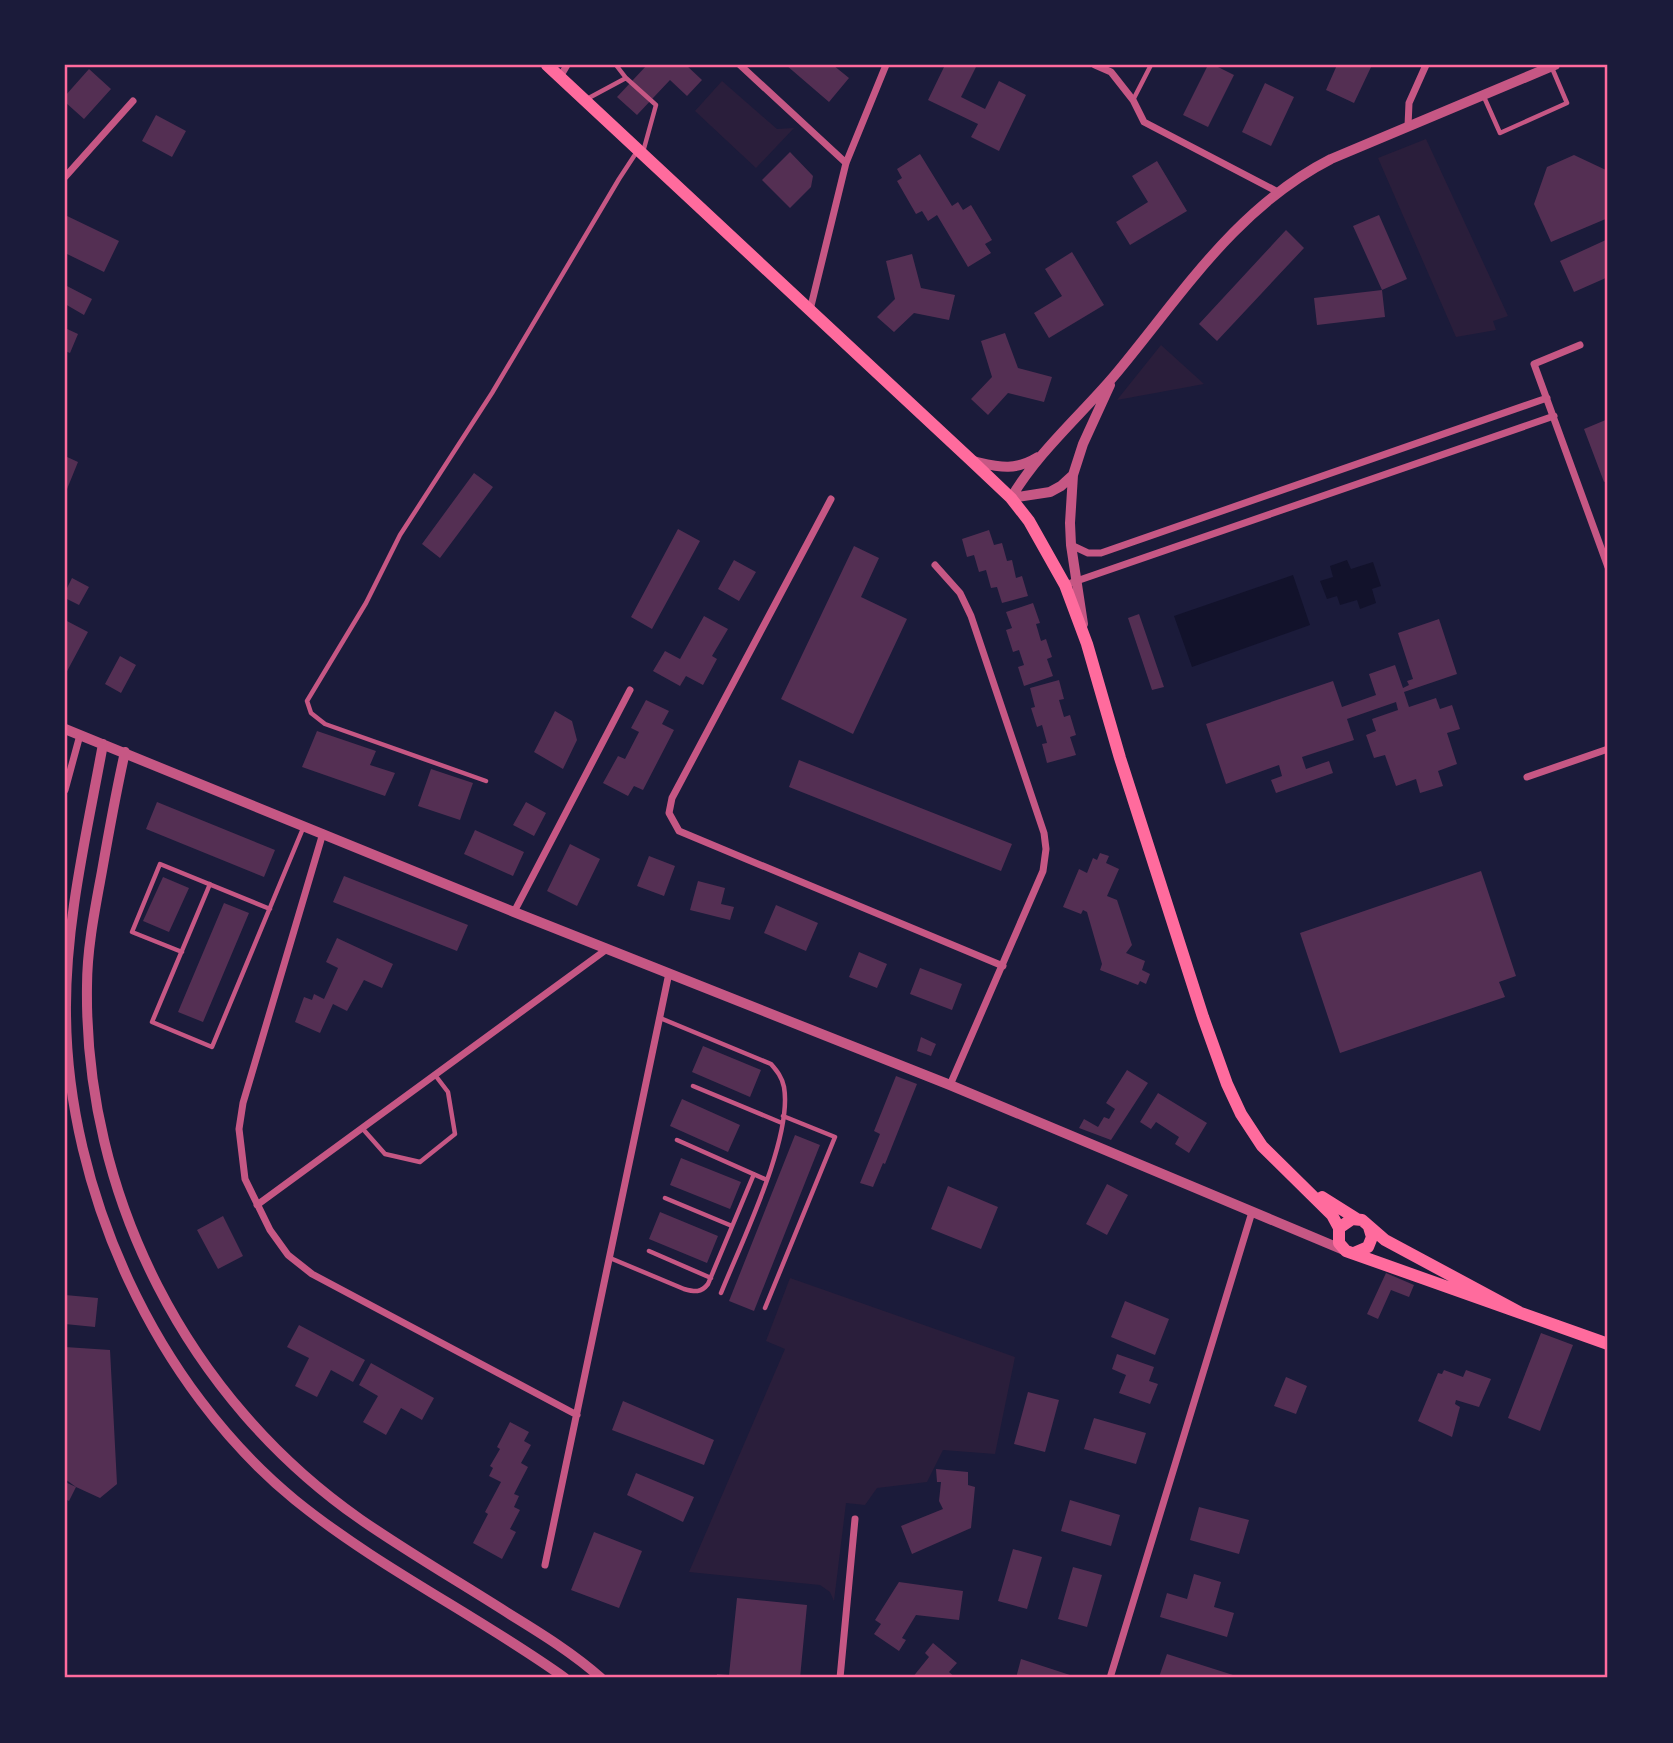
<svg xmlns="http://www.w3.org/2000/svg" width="1673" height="1743" viewBox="0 0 1673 1743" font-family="Karla,sans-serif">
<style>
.green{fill:#2a1e3b}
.water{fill:#12122b}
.building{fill:#542f53}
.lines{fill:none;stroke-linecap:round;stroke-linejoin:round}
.service{stroke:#c65784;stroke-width:4.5}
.minor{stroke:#c65784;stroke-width:7}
.tertiary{stroke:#c65784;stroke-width:10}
.secondary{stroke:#ff6b9d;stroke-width:12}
.neatline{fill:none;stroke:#ff6b9d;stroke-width:2.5}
</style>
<rect width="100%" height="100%" fill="#1b1b3a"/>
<path class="green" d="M722 81 777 129 794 128 756 168 695 111Z
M1426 139 1508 316 1493 321 1496 330 1456 337 1378 158Z
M1161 345 1204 384 1117 400Z
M790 1278 1015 1357 995 1454 943 1450 927 1482 877 1488 865 1505 846 1503 834 1601 830 1592 820 1585 689 1572 785 1349 766 1341Z"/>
<path class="water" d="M1347 560 1351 569 1373 562 1381 586 1372 589 1376 603 1360 609 1357 600 1340 605 1337 596 1327 599 1320 581 1333 577 1330 566Z
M1293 575 1310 625 1192 667 1174 616Z"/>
<path class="building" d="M647 65H686L702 80 687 96 670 80 637 115 617 97Z
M786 65H833L849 78 829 102Z
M945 65H977L961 97 985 109 999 81 1026 95 999 151 971 137 978 124 928 100Z
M1208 65H1214L1234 75 1208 127 1183 115Z
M1337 65H1372L1354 103 1326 90Z
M89 69 111 89 84 119 65 102V96Z
M1265 83 1294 97 1271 146 1242 132Z
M156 115 186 131 172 157 142 141Z
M790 152 813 176 811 187 790 208 762 180Z
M920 154 952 206 958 202 963 210 971 205 992 240 985 244 991 253 968 267 937 215 928 221 922 211 916 214 897 181 902 178 897 169Z
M1574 155 1608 171V218L1551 242 1534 204 1547 167Z
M1157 161 1187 211 1130 245 1116 222 1148 202 1132 176Z
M65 215 119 241 104 272 65 253Z
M1379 215 1407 279 1382 290 1385 317 1317 325 1314 298 1382 290 1353 226Z
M1286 230 1304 248 1217 341 1199 324Z
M1608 239V277L1574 292 1560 261Z
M1072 252 1104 305 1049 338 1034 313 1062 296 1045 269Z
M912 254 921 288 955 295 949 320 914 313 894 332 877 317 895 299 886 261Z
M65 285 92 299 84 315 65 304Z
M65 328 78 334 70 353 65 351Z
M1005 333 1018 368 1052 377 1044 402 1008 393 988 415 971 399 992 377 981 341Z
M1608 419V480L1604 482 1584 429Z
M65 456 78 462 65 494Z
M474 473 493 487 440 558 422 544Z
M678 529 700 541 652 629 631 617Z
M989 530 994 545 1002 543 1007 561 1012 560 1016 578 1022 576 1028 596 1002 603 997 587 991 588 986 570 979 572 974 555 967 557 962 539Z
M854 546 879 558 861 597 907 619 853 734 781 699Z
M734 560 756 572 739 601 718 589Z
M72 578 89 587 79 605 65 598V592Z
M1033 603 1040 623 1036 624 1041 641 1046 639 1052 657 1047 659 1053 676 1024 686 1018 667 1024 665 1019 650 1013 652 1006 630 1012 628 1006 612Z
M1139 614 1164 687 1152 690 1128 618Z
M704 616 728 629 712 656 717 659 703 685 686 676 680 686 653 671 665 651 680 659Z
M1439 619 1457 674 1404 692 1409 707 1436 698 1440 709 1452 705 1460 729 1447 733 1457 764 1438 771 1443 786 1420 793 1416 779 1396 786 1385 755 1374 758 1366 735 1376 731 1372 719 1398 710 1396 702 1347 719 1354 740 1302 757 1306 769 1329 761 1333 773 1276 793 1271 780 1282 776 1279 765 1226 784 1206 724 1333 681 1342 707 1376 695 1369 674 1395 665 1403 688 1409 685 1407 681 1413 679 1398 633Z
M65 620 88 632 65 675Z
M120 656 136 665 121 693 105 684Z
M1059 680 1064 699 1059 700 1064 717 1070 715 1076 735 1070 737 1076 755 1047 763 1042 744 1047 743 1042 725 1037 727 1031 708 1035 707 1030 688Z
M646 700 669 711 662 724 674 730 643 790 634 786 628 796 603 783 618 756 625 759 639 732 631 728Z
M555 711 572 721 577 740 563 769 534 752Z
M317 731 376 751 370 765 395 773 385 796 302 767Z
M799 760 1012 844 1001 871 789 787Z
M431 769 473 783 460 820 418 806Z
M157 802 275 850 264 877 146 829Z
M526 802 546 813 534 836 513 825Z
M475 830 524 852 513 876 464 854Z
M570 844 600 859 577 906 547 891Z
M1100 853 1109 856 1106 863 1119 869 1107 896 1117 900 1132 945 1126 953 1145 961 1142 970 1150 974 1146 984 1140 981 1138 985 1100 970 1102 964 1087 912 1083 910 1081 914 1063 907 1079 869 1087 873 1093 858 1097 860Z
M649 856 675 866 664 896 637 886Z
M1481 871 1516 976 1499 982 1505 997 1340 1053 1300 933Z
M344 876 468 925 457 951 333 902Z
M163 877 189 888 169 932 143 921Z
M698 881 725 888 721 904 734 907 730 920 690 910Z
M224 903 249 913 203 1022 178 1012Z
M776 905 818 923 806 951 764 933Z
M337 938 393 964 382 988 364 980 347 1011 333 1004 320 1033 295 1022 304 997 312 1000 314 994 324 999 338 968 326 962Z
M859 952 887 964 877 988 849 977Z
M920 968 962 984 952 1010 910 994Z
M921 1037 936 1044 931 1056 917 1051Z
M703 1046 761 1070 750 1097 692 1072Z
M1127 1070 1148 1083 1111 1140 1079 1128 1084 1119 1098 1127 1104 1117 1109 1119 1115 1109 1106 1103Z
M896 1076 917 1084 885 1164 883 1163 873 1187 860 1183 880 1134 874 1131Z
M1158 1093 1207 1123 1189 1153 1175 1144 1179 1137 1156 1122 1151 1129 1140 1122Z
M682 1099 740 1125 728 1152 670 1126Z
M795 1135 820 1145 754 1311 729 1301Z
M681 1158 741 1182 730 1209 670 1185Z
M1107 1184 1128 1195 1107 1235 1086 1224Z
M948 1186 998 1207 981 1249 931 1229Z
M660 1212 718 1236 707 1263 649 1239Z
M223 1216 243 1256 218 1269 197 1230Z
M1386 1273 1414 1285 1409 1297 1391 1290 1378 1319 1367 1314Z
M65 1295 98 1298 95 1327 65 1324Z
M1125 1301 1169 1319 1155 1355 1111 1337Z
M299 1325 365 1360 353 1382 331 1370 317 1397 295 1386 309 1358 287 1347Z
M1541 1333 1573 1345 1540 1431 1508 1418Z
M65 1347 110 1350 117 1484 100 1498 76 1487 65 1479Z
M1117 1354 1154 1367 1149 1381 1158 1384 1150 1404 1119 1393 1126 1375 1112 1369Z
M371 1363 434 1398 422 1420 401 1408 386 1435 363 1422 378 1396 359 1385Z
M1444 1370 1463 1377 1466 1370 1491 1379 1479 1407 1456 1400 1455 1404 1460 1407 1452 1437 1418 1421 1438 1373 1442 1374Z
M1286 1377 1307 1386 1296 1414 1274 1406Z
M1028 1392 1059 1400 1045 1452 1014 1444Z
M623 1401 714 1440 704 1465 612 1430Z
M1094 1418 1146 1433 1136 1464 1084 1449Z
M510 1422 529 1432 524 1441 531 1445 521 1463 528 1467 514 1494 519 1496 514 1507 520 1510 510 1529 516 1532 502 1559 473 1543 488 1514 485 1512 501 1482 489 1476 493 1468 490 1466 500 1449 497 1447Z
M936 1469 968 1472V1485L975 1487 971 1528 912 1554 901 1526 943 1509 939 1501 941 1482H937Z
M636 1473 694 1497 683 1522 627 1495Z
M65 1482 76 1487 69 1501 65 1499Z
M1070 1500 1120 1515 1111 1546 1061 1531Z
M1199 1507 1249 1520 1239 1554 1190 1540Z
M594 1532 642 1551 619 1608 571 1590Z
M1013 1549 1042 1557 1027 1609 998 1601Z
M1073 1567 1102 1575 1087 1627 1058 1619Z
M1194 1574 1221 1582 1214 1607 1234 1613 1227 1637 1160 1617 1167 1593 1187 1599Z
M899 1582 963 1591 959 1620 916 1615 902 1638 906 1640 899 1651 874 1634 881 1624 875 1620Z
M737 1598 807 1605 800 1678H716L717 1674 729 1675Z
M933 1643 957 1663 949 1672 956 1678H912L929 1657 925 1653Z
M1167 1654 1233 1675 1232 1678 1159 1677Z
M1021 1659 1073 1676V1678H1016Z"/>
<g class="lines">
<path class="service" d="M616 65 626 78
M1484 97 1500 133 1567 103 1552 68
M585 100 626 78 656 105 643 152
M1133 100 1151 65
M486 781 325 724 311 713 307 701 366 603 400 535 492 393 619 179 638 150
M210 884 152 1022 212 1047 304 826
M182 952 132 932 160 864 270 909
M660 1018 771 1064C777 1071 782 1077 784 1087 793 1138 741 1243 721 1293
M693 1086 782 1123
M362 1128 385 1154 420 1162 455 1134 448 1092 435 1075
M677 1140 767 1180
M665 1198 732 1226
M649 1251 711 1278
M610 1258 684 1289C695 1292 701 1293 708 1284L754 1174
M765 1308 835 1137 783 1116"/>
<path class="minor" d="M740 65 846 163
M1095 65 1111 72 1133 100 1144 122 1278 192
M560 77 567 65
M1408 126 1409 103 1426 65
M65 177 133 101
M810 310 846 163 886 65
M1580 345 1534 364 1608 567
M831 499 672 798 669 813 679 831 1003 966
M1071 545 1088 553H1101L1547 398
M935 565 960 593 971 616 1044 833 1046 849 1043 871 950 1085
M1065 585 1554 416
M1527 777 1608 749
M65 790 80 735
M323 833 243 1103 239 1129 245 1179 270 1230 288 1255 312 1274 577 1415
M514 912 630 690
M257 1205 607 949
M545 1565 669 973
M840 1678 855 1519
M1110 1678 1252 1212"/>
<path class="tertiary" d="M972 461C999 467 1013 472 1038 457
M1073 475 1070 523 1071 545 1083 624
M1011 498C1038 452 1080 416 1114 376 1181 296 1235 208 1331 159L1555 65
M1011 498 1050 492 1061 486 1073 475 1083 444 1110 385
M65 729 514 912 950 1085 1346 1251
M103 744C87 832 65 923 66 1013 67 1191 156 1386 295 1500 379 1568 477 1615 565 1678
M125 752C116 792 109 831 102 871 95 909 87 948 87 986 84 1196 188 1399 360 1519 409 1553 461 1583 511 1615 542 1634 574 1654 601 1678"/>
<path class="secondary" d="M547 65 972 461 1011 498 1029 521 1065 585 1087 644 1120 758 1203 1017 1227 1084 1241 1114 1262 1146 1332 1215 1339 1228
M1322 1197 1357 1219
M1354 1253 1368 1247 1372 1237 1369 1227
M1519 1312 1385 1240 1362 1220 1352 1219 1339 1228V1243L1346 1251 1608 1344"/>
</g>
<rect width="1673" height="1743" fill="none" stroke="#1b1b3a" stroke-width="133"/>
<rect x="66" y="66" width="1540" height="1610" class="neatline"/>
</svg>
